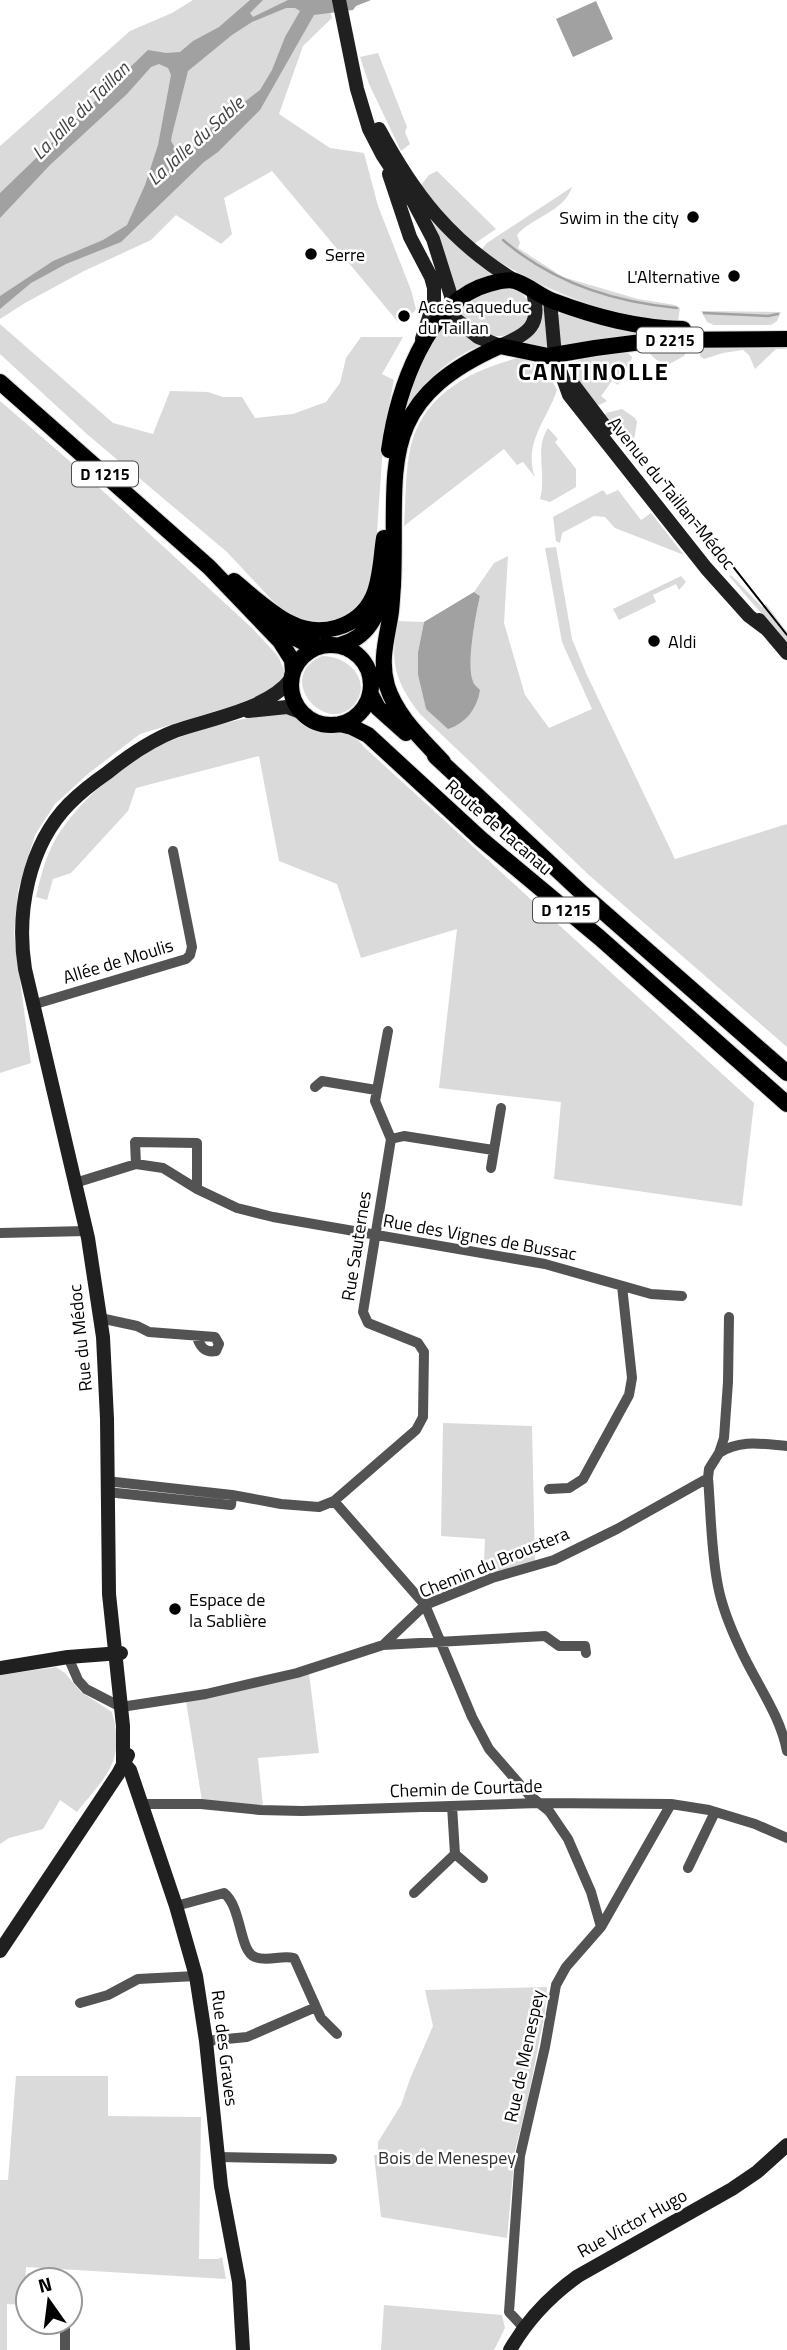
<svg xmlns="http://www.w3.org/2000/svg" width="787" height="2350" viewBox="0 0 787 2350" font-family="'Titillium Web',sans-serif">
<style>
.green{fill:#dadada}
.water{fill:#a1a1a1;fill-rule:evenodd}
.lines{fill:none;stroke-linecap:round;stroke-linejoin:round}
.stream{stroke:#a1a1a1;stroke-width:2.5}
.primary-casing{stroke:#dbdbdb;stroke-width:18}
.street{stroke:#535353;stroke-width:10}
.secondary{stroke:#202020;stroke-width:14}
.primary{stroke:#000;stroke-width:16}
.tram{stroke:#000;stroke-width:2}
.poi-dot{fill:#000;stroke:#fff;stroke-width:2.5}
.labels{text-anchor:middle;dominant-baseline:central;stroke-width:5;stroke-linejoin:round;paint-order:stroke}
.shield{fill:#fff;stroke:#4c4c4c;stroke-width:2}
.shield-label{font-size:16px;font-weight:bold;fill:#000}
.poi-label{font-size:18px;fill:#000;stroke:#fff;text-anchor:start}
.street-label{font-size:18px;fill:#000;stroke:#fff}
.park-label{font-size:18px;fill:#313131;stroke:#fff}
.water-label{font-size:19px;font-style:italic;fill:#424242;stroke:#fff}
.district-label{font-size:24px;font-weight:bold;letter-spacing:2px;fill:#000;stroke:#fff}
</style>
<rect width="100%" height="100%" fill="#fff"/>
<path class="green" d="M193 0H327L332 18 303 46 279 114 330 148 364 153 378 206 411 290 416 309 406 322H398L272 171 224 198 232 234 221 244 176 215 151 240 84 271 25 303 0 319V146L130 31 172 13Z
M378 53 407 127 405 132 410 144 401 151 369 84 360 57Z
M437 171 496 229 474 244 447 219 421 185 429 175Z
M402 175C429 214 451 248 493 273L494 275 472 283 454 294Z
M572 187C564 212 532 217 517 235L520 243 518 248 563 277 638 299 675 305 680 308 678 321C664 323 648 319 634 316 579 305 531 282 483 252L482 249 487 243Z
M501 287 520 292 531 303 529 321C507 338 498 342 473 326 465 322 461 319 458 311L462 304Z
M542 308 544 309 548 350 516 346Z
M701 311 781 312 777 321 771 325H714L707 322Z
M563 312 658 333 559 348 556 316Z
M444 320 481 345C439 363 419 387 398 426L413 380Z
M0 324 113 423 153 434 170 391 208 392 223 397H242L255 418 293 414 326 402 340 383 346 358 361 337H403L382 374 394 380 384 431 374 575 363 603 337 622 321 625 290 616 271 599 227 552 88 435 0 354Z
M777 343 787 349H776L755 369 749 355 743 350 723 353 704 359 700 356V353L706 345Z
M689 346 684 356 666 366 654 358 646 349Z
M627 352 632 357 630 365 618 385 612 381 601 396 607 401 599 405 589 401 570 376 573 364 580 359Z
M518 358C538 362 549 373 557 390 547 420 523 443 535 477L523 462 517 465 504 449 404 526C406 501 405 474 410 450 421 396 468 371 518 358Z
M0 401 80 470 252 628 278 656 286 674 283 682 275 689 236 705 140 734 89 773 55 804 35 835 18 890 14 934 31 1063 0 1073Z
M622 409 635 418 637 422 633 446 623 436 619 439 602 418 606 413Z
M548 428 558 439 555 442 576 469V487L550 502 540 499C547 475 534 449 548 428Z
M603 490 607 495 618 490 641 520 651 513 684 555 615 528 605 517 594 516 562 533 560 543 556 541 553 517Z
M556 547 572 639 586 673 675 859 787 824V1047L590 876 420 714C406 696 395 678 394 655 394 644 396 632 396 621L424 622 418 652V675L426 709 480 690C478 687 475 685 473 681 466 666 476 613 480 596L474 592 494 563 508 556 504 623 525 695 549 728 592 709 562 642 545 548Z
M731 575 762 607 766 604 787 632V643L729 576Z
M681 576 686 582 679 590 676 584 653 595 656 602 619 620 613 609Z
M322 656C345 655 372 678 356 702 329 740 272 678 322 656Z
M285 713C297 716 304 724 314 729 335 738 348 725 364 747L754 1103 742 1206 554 1179 561 1102 439 1088 457 929 361 958 337 884 279 861 259 756 136 788 128 811 71 873 53 879 47 900 36 897C40 880 44 862 52 846 70 809 116 769 151 750 186 731 246 716 285 713Z
M443 1423 532 1426 535 1564 483 1582 485 1539 441 1536Z
M56 1667 65 1673 81 1692 112 1712C126 1762 106 1775 77 1812L60 1800 43 1829 9 1838 0 1844V1675Z
M309 1673 319 1753 258 1758 263 1806 202 1801 186 1701Z
M547 1987 545 2012 527 2103 515 2151 507 2238 381 2217 374 2155H378V2142L401 2105 410 2079 433 2026 425 1990Z
M16 2076H108V2116L201 2117 199 2259H218L222 2257 226 2279 26 2267 24 2305 7 2304V2350H0V2180H8Z
M384 2305 502 2315 505 2328 494 2350H381Z"/>
<path class="water" d="M250 0H263L250 13 253 17 288 0H371L356 6 353 10 314 15 260 110 218 152 204 162 121 242 66 264 31 283 0 309V296L53 261 103 240 127 225 145 185 158 145 171 75 168 68 159 64 151 67 127 94 50 165 0 218V193L148 50 166 53 180 52 193 41 219 27ZM286 8H295L300 11 285 37 272 70 260 90 199 137 192 153 177 151 171 141 172 135 188 71 232 35 252 22Z
M596 1 613 39 573 57 556 19Z
M474 592 480 596C476 613 466 666 473 681 474 685 478 687 480 690 477 709 466 723 448 729L426 709 418 675V652L424 622Z"/>
<g class="lines">
<path class="stream" d="M503 240C552 282 613 302 677 308
M704 313 768 316 778 314"/>
<g class="primary-casing">
<path id="primary" d="M0 382 209 567 280 641 292 660 293 671
M389 450C397 393 426 301 489 284 496 282 508 279 515 281 528 285 540 296 553 301 596 317 637 328 683 329
M234 581C251 595 270 613 290 623 319 638 358 629 373 597 381 579 381 557 384 538
M275 622C290 635 299 644 320 646
M340 645C371 637 381 610 384 581
M291 685a40 40 0 1 1 80 0a40 40 0 1 1-80 0Z
M370 693 378 708 406 733
M340 724 352 727 368 735 481 839 600 938 787 1104
M435 756 583 894 787 1073
M443 762C422 739 397 717 387 686 380 661 386 642 390 618 392 607 392 596 393 586 398 468 372 403 500 346L548 356 595 348 657 340 787 339"/>
</g>
<path class="street" d="M32 1005 186 959 190 955 192 947 173 851
M315 1087 322 1081 376 1090
M391 1139 404 1136 493 1150
M136 1164 135 1142 197 1143V1189
M491 1168 501 1108
M75 1183 136 1164 163 1168 197 1189 237 1208 273 1217 545 1264 651 1294 682 1296
M0 1233 86 1231
M729 1317 728 1382 724 1438 719 1453 709 1469 708 1478C711 1514 711 1551 718 1586 722 1607 731 1629 740 1648 755 1682 780 1714 787 1751
M100 1318 137 1326 149 1332 215 1337 219 1344 216 1351C205 1353 200 1347 197 1337
M719 1453C740 1439 763 1444 787 1446
M106 1481 232 1495 281 1504 319 1507 334 1501 416 1430 423 1417 424 1352 418 1343 368 1323 363 1312 391 1139 375 1101 388 1031
M549 1489 569 1488 583 1479 629 1395 632 1378 622 1286
M107 1492 231 1505 232 1495
M334 1501 425 1605 472 1717 489 1749 529 1795 549 1811 568 1839 591 1892 601 1927
M383 1645 545 1636 559 1646H585L586 1653
M68 1657 78 1680 86 1689 121 1707 206 1694 297 1673 383 1645 425 1605 492 1578 554 1560 617 1529 708 1478
M141 1804H201L260 1810 302 1811 538 1803 671 1804 709 1810 755 1824 787 1838
M455 1854 483 1878
M688 1868 715 1812
M414 1893 455 1854 452 1806
M176 1906 224 1893C242 1907 239 1951 255 1957 267 1962 281 1955 294 1958L316 2007 247 2037 206 2041
M80 2003 108 1995 138 1979 196 1976
M316 2007 321 2018 337 2034
M218 2157 332 2159
M523 2327 509 2312 520 2156 545 2047 556 1985 566 1967 601 1927 671 1804
M65 2350V2322"/>
<path class="secondary" d="M339 0 357 89 369 129 383 156 414 203 433 239 451 296 453 317 478 337 500 346C530 332 541 327 533 291
M379 129C414 194 450 241 514 280
M389 174 410 237 431 277 434 288V302L422 339
M550 300 555 356 569 395 706 568 749 616 765 628
M573 384 607 429
M759 620 787 653
M248 711 287 707 303 713
M0 1668 68 1657 121 1653
M123 1762V1726L109 1594 107 1419 103 1337 88 1238 25 969C16 913 28 846 69 804 81 792 94 782 107 773 128 756 149 741 175 731 209 719 269 709 291 679
M123 1762 130 1770 176 1906 196 1976 206 2041 221 2186 239 2282 243 2350
M0 1951 118 1774 128 1755
M510 2350C527 2320 550 2296 578 2276L732 2189 757 2172 787 2145"/>
<use href="#primary" class="primary"/>
<path class="tram" d="M660 474 787 635"/>
</g>
<g class="poi-dot">
<circle cx="693" cy="217" r="7"/>
<circle cx="311" cy="254" r="7"/>
<circle cx="734" cy="276" r="7"/>
<circle cx="404" cy="316" r="7"/>
<circle cx="654" cy="641" r="7"/>
<circle cx="175" cy="1609" r="7"/>
</g>
<g class="labels">
<g class="shield">
<rect x="637" y="327.5" width="66" height="25" rx="5"/>
<rect x="72" y="461.5" width="66" height="25" rx="5"/>
<rect x="533" y="897.5" width="66" height="25" rx="5"/>
</g>
<g class="shield-label">
<text x="670" y="340">D 2215</text>
<text x="105" y="474">D 1215</text>
<text x="566" y="910">D 1215</text>
</g>
<g class="poi-label">
<text x="679" y="217" text-anchor="end">Swim in the city</text>
<text x="325" y="254">Serre</text>
<text x="720" y="276" text-anchor="end">L'Alternative</text>
<text x="418" y="306">Accès aqueduc<tspan x="418" dy="21">du Taillan</tspan></text>
<text x="668" y="641">Aldi</text>
<text x="189" y="1599">Espace de<tspan x="189" dy="21">la Sablière</tspan></text>
</g>
<g class="street-label">
<text transform="translate(672 493) rotate(51)">Avenue du Taillan-Médoc</text>
<text transform="translate(499 827) rotate(41)">Route de Lacanau</text>
<text transform="translate(118 961) rotate(-17)">Allée de Moulis</text>
<text transform="translate(480 1237) rotate(10)">Rue des Vignes de Bussac</text>
<text transform="translate(356 1246) rotate(-81)">Rue Sauternes</text>
<text transform="translate(80 1338) rotate(-96)">Rue du Médoc</text>
<text transform="translate(494 1562) rotate(-22)">Chemin du Broustera</text>
<text transform="translate(466 1788) rotate(-2)">Chemin de Courtade</text>
<text transform="translate(225 2048) rotate(83)">Rue des Graves</text>
<text transform="translate(524 2056) rotate(-78)">Rue de Menespey</text>
<text transform="translate(632 2223) rotate(-29)">Rue Victor Hugo</text>
</g>
<g class="park-label">
<text x="447" y="2157">Bois de Menespey</text>
</g>
<g class="water-label">
<text transform="translate(80 110) rotate(-45)">La Jalle du Taillan</text>
<text transform="translate(195 140) rotate(-42)">La Jalle du Sable</text>
</g>
<g class="district-label">
<text x="594" y="371">CANTINOLLE</text>
</g>
</g>
<g transform="translate(49 2301) rotate(346)"><circle r="33" fill="#ffffff" stroke="#999999" stroke-width="2"/>
<path d="M0-5L12 26L0 18L-12 26Z" fill="#000000"/>
<text y="-10" font-size="19" font-weight="bold" text-anchor="middle" fill="#000000">N</text>
</g>
</svg>
